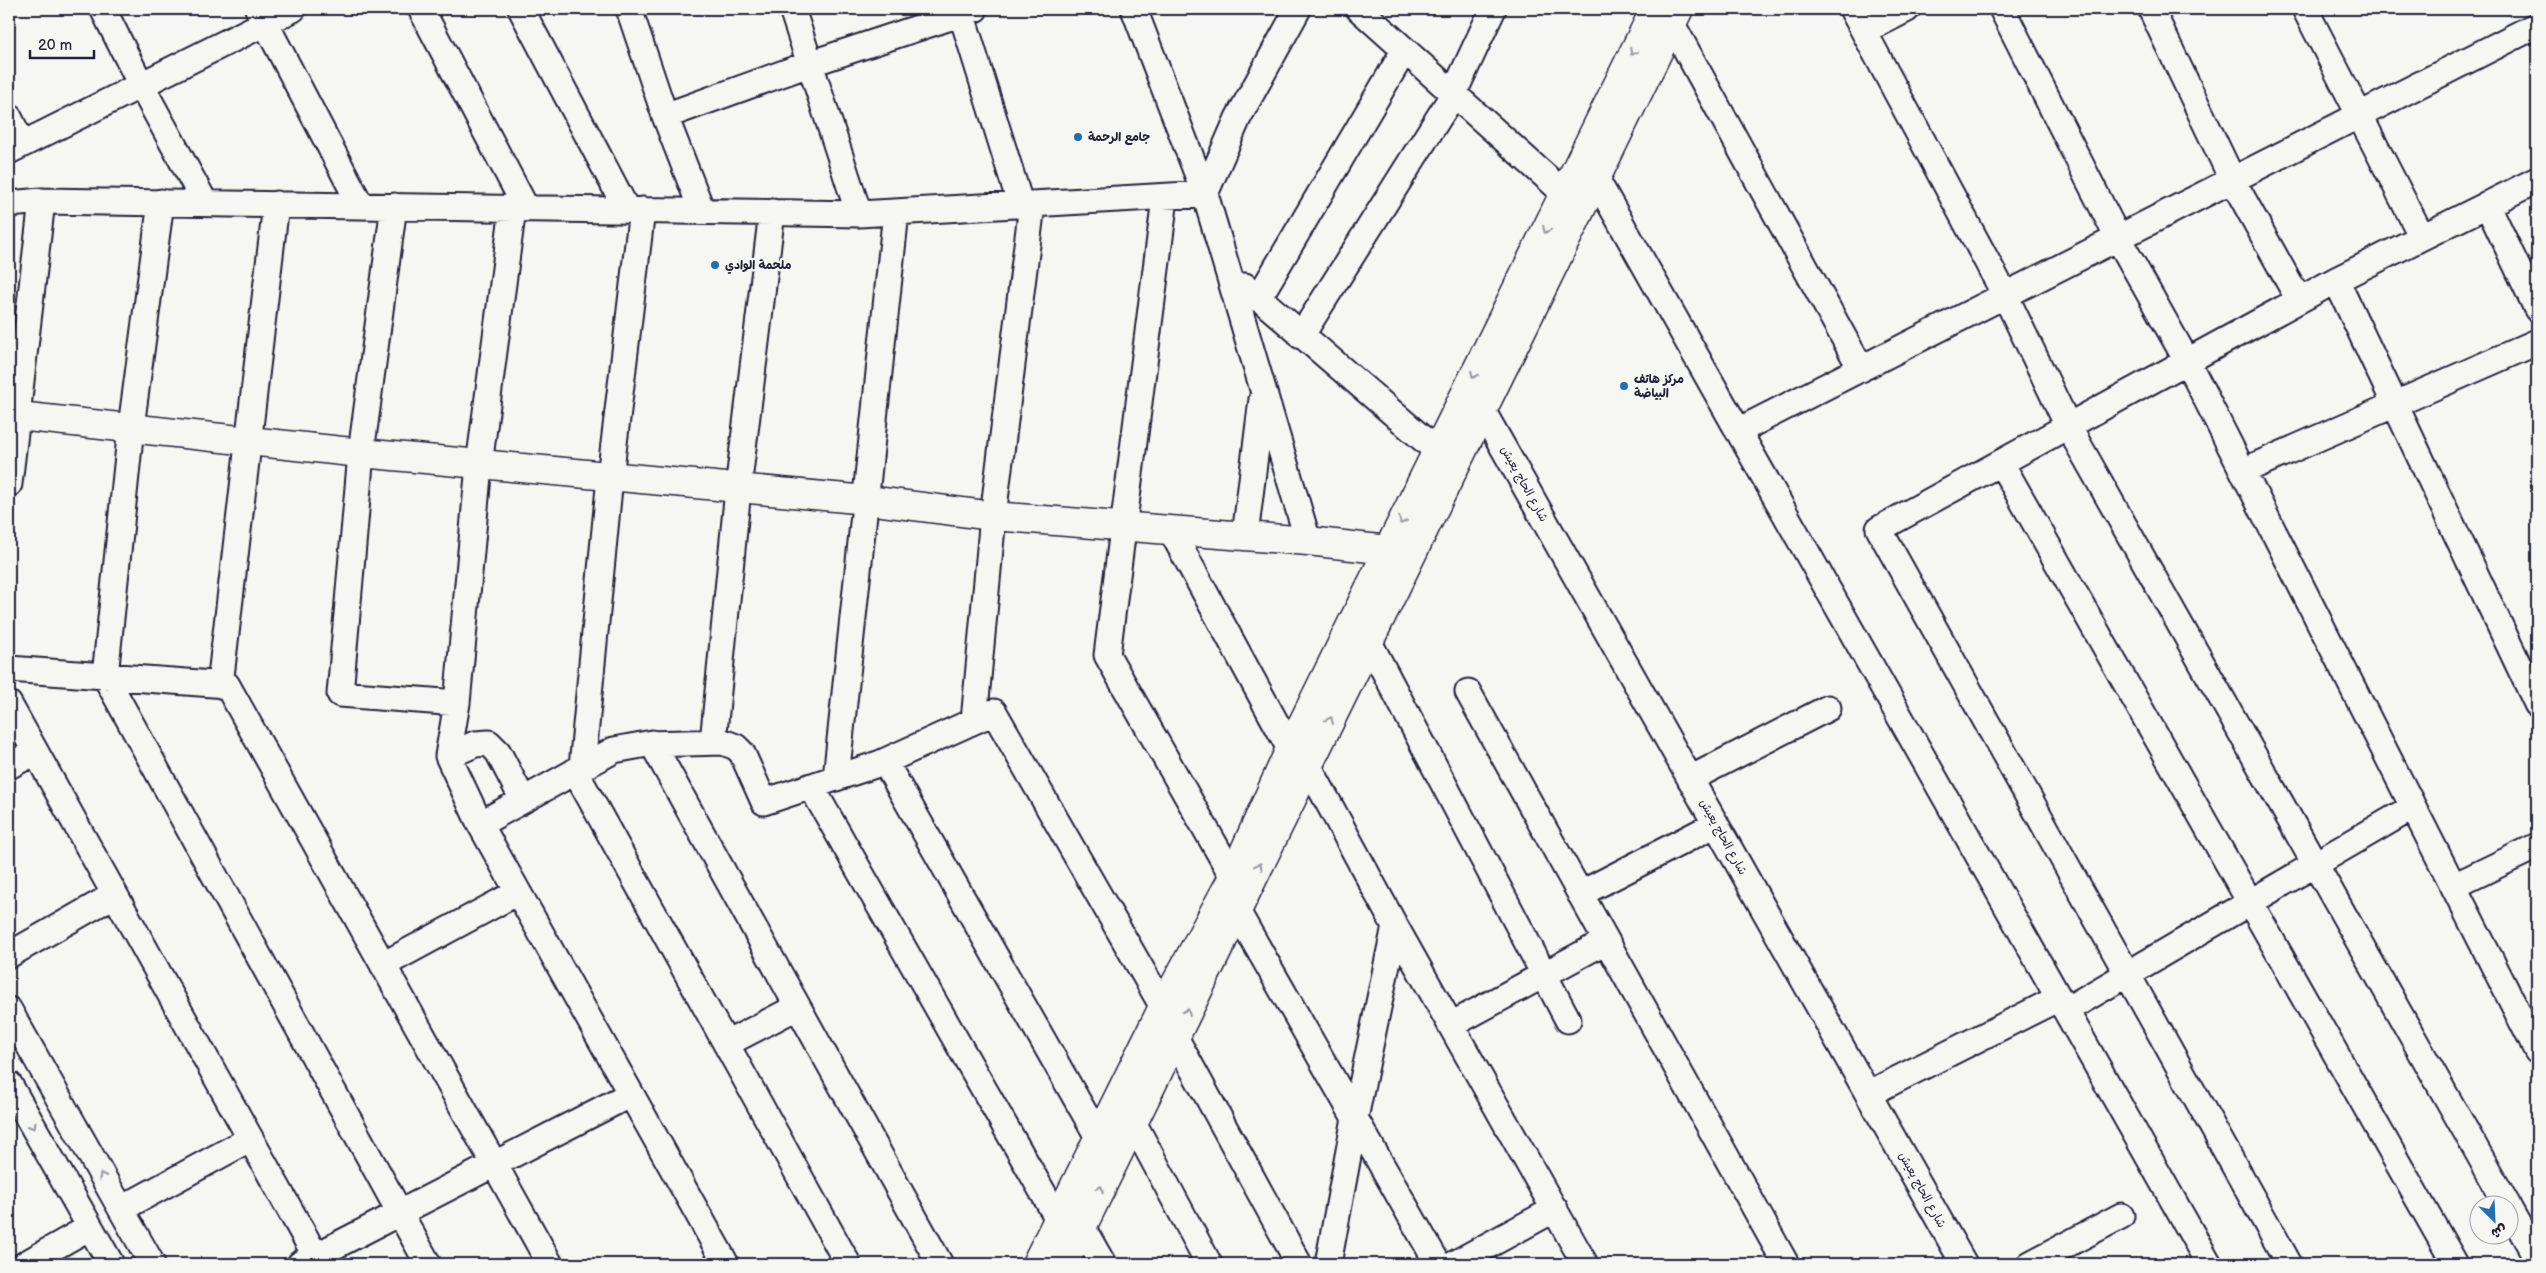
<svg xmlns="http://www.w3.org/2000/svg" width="2546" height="1273" viewBox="0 0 2546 1273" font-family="'Balsamiq Sans','Playpen Sans Arabic',sans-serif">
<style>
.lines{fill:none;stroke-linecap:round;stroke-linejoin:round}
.minor-casing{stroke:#22223b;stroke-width:29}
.major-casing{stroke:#22223b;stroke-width:31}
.minor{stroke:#f6f6f2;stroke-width:25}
.major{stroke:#f6f6f2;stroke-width:28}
.oneway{stroke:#9797a0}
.poi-dot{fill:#1f6fb2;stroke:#f6f6f2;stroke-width:2}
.labels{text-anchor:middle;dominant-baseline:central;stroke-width:4.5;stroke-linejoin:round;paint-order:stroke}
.poi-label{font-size:12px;font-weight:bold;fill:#22223b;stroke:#f6f6f2;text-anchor:start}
.street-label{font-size:12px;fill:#22223b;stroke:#f6f6f2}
</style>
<rect width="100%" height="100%" fill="#f6f6f2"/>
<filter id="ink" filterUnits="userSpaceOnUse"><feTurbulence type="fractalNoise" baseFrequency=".02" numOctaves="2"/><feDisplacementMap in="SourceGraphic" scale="10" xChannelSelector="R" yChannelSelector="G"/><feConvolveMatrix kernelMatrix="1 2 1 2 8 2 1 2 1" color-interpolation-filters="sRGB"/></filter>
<g filter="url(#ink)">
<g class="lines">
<g class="minor-casing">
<path id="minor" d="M103 9 141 85 205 203
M258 9 361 206
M421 9 526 208
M521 9 627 210
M629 9 665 116 702 211
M792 9 859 214
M960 9 1021 206
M1134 9 1205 194 1308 541
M1359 9 1564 193
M1852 9 2005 295 2068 426 2508 1206
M2002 9 2118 238 2187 361 2537 1051
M2151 9 2233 181 2299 300
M2305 9 2422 237
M1672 24 1861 369
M1864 31 1907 9
M665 116 809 64 975 9
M9 117 22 144
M9 151 293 9
M1596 179 2209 1264
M1165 198 1107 655 1233 877
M161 202 131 427 105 676 428 1264
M9 204 42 201 859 214 1205 194 1238 118 1298 9
M2487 204 2537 309
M394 206 361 453 340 694 457 703
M513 208 479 465 457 703 448 756 480 824 726 1264
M2336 280 2537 704
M1245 286 1437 451
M1258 299 1404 51
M1301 336 1453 95 1493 9
M1482 410 1964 1264
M1738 431 2537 25
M2001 463 2455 1264
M2243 471 2537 342
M9 484 42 201
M1171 530 1290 749
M1245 536 1262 399
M1369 642 1568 1020
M9 669 227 685 550 1264
M220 685 276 204
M1468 692 1786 1264
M9 704 320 1264
M974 721 993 516 1032 205
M713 742 738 489 772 212
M652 743 940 1264
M448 756 475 744 489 743 498 752 523 800
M885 762 1098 1137
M1308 765 1395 926 1585 1264
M9 766 35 752
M582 767 610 477 642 210
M575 771 848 1264
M836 778 896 212
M1690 779 1828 708
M811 786 1058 1219
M480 824 614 750 647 744 723 742 736 747 742 753 764 802 881 763 994 712 1163 1007
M2454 886 2537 846
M1580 894 1716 824
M1237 911 1438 1264
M9 955 114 895
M383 965 518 892
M9 1010 152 1264
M2066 1010 2413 807
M1451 1025 1606 941
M1175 1037 1299 1264
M726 1044 797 1007
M9 1084 111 1264
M1868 1094 2059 998
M1133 1122 1209 1264
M2508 1207 2537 1258
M121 1209 250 1139
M1082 1227 1103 1264
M25 1264 90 1227
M300 1264 631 1094
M1328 1264 1355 1118 1395 926
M1454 1264 1555 1209
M2030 1264 2121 1216
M2289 1264 1879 529 2336 280 2537 180"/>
</g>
<g class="major-casing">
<path id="major" d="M9 415 361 453 867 500 993 516 1308 541 1388 550
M1036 1264 1163 1007 1233 877 1290 749 1655 9
M1064 1264 1679 9"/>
</g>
<use href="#minor" class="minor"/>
<use href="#major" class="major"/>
</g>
<defs><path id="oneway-chevron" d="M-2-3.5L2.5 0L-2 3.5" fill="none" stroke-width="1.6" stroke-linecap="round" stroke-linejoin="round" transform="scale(1.25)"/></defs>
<g class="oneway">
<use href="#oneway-chevron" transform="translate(1633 52) rotate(116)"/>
<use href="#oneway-chevron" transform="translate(1546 230) rotate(116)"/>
<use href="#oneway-chevron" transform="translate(1474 375) rotate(116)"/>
<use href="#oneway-chevron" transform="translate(1402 521) rotate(116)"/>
<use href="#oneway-chevron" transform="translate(1330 720) rotate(-64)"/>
<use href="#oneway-chevron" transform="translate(1259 866) rotate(-64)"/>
<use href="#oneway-chevron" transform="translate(1187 1012) rotate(-64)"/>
<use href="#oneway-chevron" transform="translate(33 1126) rotate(60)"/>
<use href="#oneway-chevron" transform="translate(102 1176) rotate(-119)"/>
<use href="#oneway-chevron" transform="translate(1100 1189) rotate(-64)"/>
</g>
</g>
<g class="poi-dot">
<circle cx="1078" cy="137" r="5"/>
<circle cx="715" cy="265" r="5"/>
<circle cx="1624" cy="386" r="5"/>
</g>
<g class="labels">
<g class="poi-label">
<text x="1088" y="137">جامع الرحمة</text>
<text x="725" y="265">ملحمة الوادي</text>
<text x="1634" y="379">مركز هاتف<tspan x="1634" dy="14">البياضة</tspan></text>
</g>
<g class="street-label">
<text transform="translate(1524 484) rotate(61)">شارع الحاج يعيش</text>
<text transform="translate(1723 837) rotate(61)">شارع الحاج يعيش</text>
<text transform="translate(1922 1190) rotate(61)">شارع الحاج يعيش</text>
</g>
</g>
<rect width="2546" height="1273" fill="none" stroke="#f6f6f2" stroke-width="30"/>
<rect x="15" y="15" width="2516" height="1243" fill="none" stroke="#22223b" stroke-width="2" filter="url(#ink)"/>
<g transform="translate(2494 1220) rotate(156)"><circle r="24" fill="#f6f6f2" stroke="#a1a1a9"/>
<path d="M0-4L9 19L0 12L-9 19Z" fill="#1f6fb2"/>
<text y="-8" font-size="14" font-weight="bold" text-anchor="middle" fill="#22223b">ش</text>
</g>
<path d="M30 50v8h64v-8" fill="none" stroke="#22223b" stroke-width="2.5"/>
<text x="38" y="50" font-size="15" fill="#22223b" stroke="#f6f6f2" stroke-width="4" paint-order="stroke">20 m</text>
</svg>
